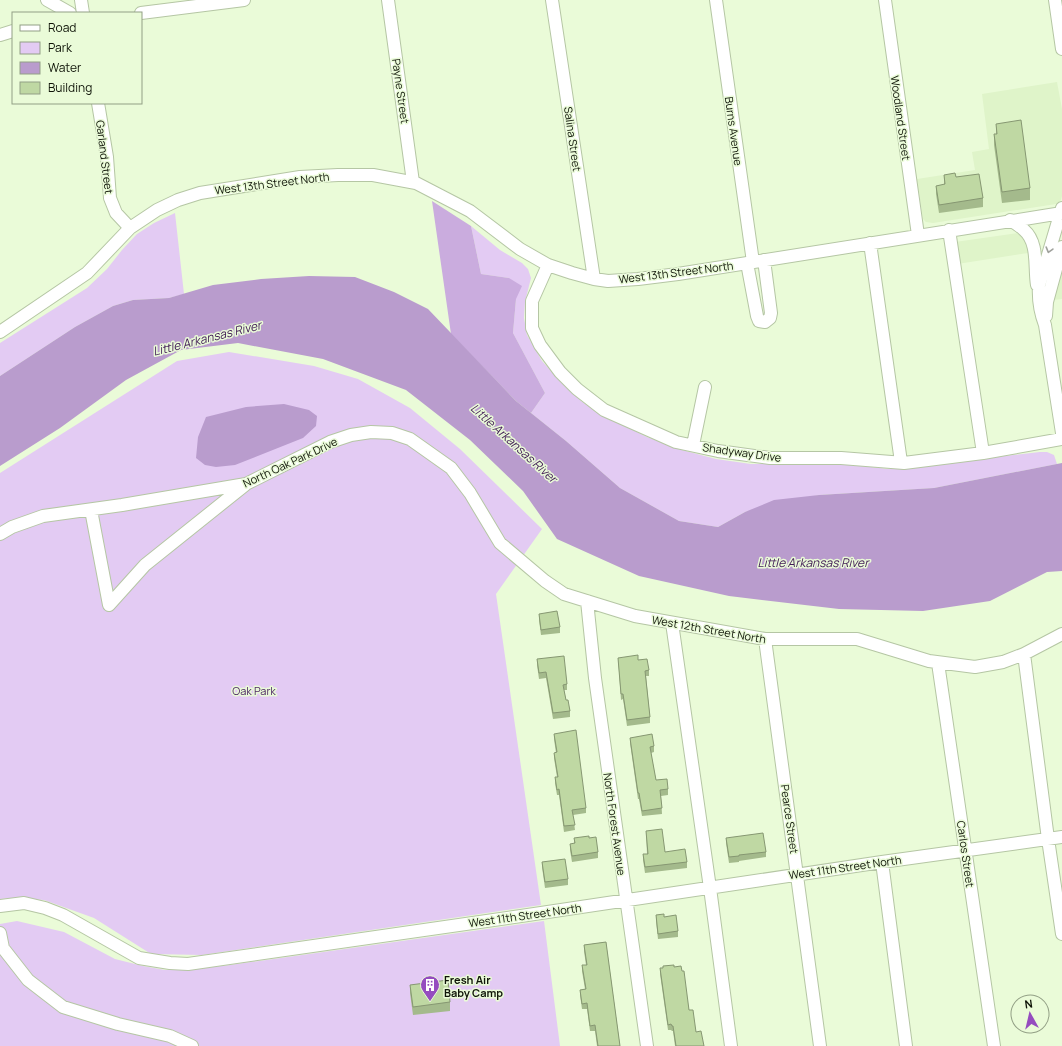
<svg xmlns="http://www.w3.org/2000/svg" width="1062" height="1046" viewBox="0 0 1062 1046" font-family="Manrope,sans-serif">
<style>
.built{fill:#dff4c9}
.green{fill:#e3cbf3}
.forest{fill:#caacde}
.water{fill:#b99ccd}
.lines{fill:none;stroke-linecap:round;stroke-linejoin:round}
.minor-casing{stroke:#b5c6a4;stroke-width:14}
.minor{stroke:#fff;stroke-width:12}
.wall{fill:#a4ba8c}
.building{fill:#bfd8a3;stroke:#869772}
.oneway{stroke:#9fa19c}
.labels{text-anchor:middle;dominant-baseline:central;stroke-width:3;stroke-linejoin:round;paint-order:stroke}
.street-label{font-size:11px;fill:#0f1408;stroke:#eafbd8}
.park-label{font-size:11px;fill:#4f2965;stroke:#eafbd8}
.poi-label{font-size:11px;font-weight:bold;fill:#0f1408;stroke:#eafbd8;text-anchor:start}
.water-label{font-size:12px;font-style:italic;fill:#411b56;stroke:#eafbd8}
</style>
<rect width="100%" height="100%" fill="#eafbd8"/>
<path class="built" d="M1057 82 1062 109V196L1061 200 1056 204 933 223 926 222 923 219 917 179 975 170 972 152 989 149 982 94Z
M1018 233 1023 235 1026 240 1028 253 951 265 948 243Z
M1062 264V299L1053 300Z"/>
<path class="green" d="M175 213 184 294 169 298 133 300 113 306 75 327 0 376V343L87 288 107 269 122 250 137 234 154 223Z
M471 226 500 250 522 263 528 269 531 278 525 302 524 318 527 335 542 361 560 381 581 401 600 414 647 437 682 450 716 459 751 464 807 463 845 464 888 469 1040 452H1047L1054 455 1057 464 934 488 819 495 745 512 718 527 679 521 620 488 566 441 531 413 545 393 513 333 516 299 509 278 481 274Z
M229 352 314 366 358 379 410 408 460 449 542 529 496 594 541 905 202 955 151 954 94 918 44 900 13 898 0 899V473L177 361Z
M17 921 64 932 115 959 143 966 165 970H187L230 965 544 921 560 1046H0V924Z"/>
<path class="forest" d="M432 201 471 226 481 274 509 278 522 286 516 299 513 333 545 393 531 413 516 401 451 334Z"/>
<path class="water" d="M309 276 355 277 394 292 428 309 516 401 566 441 620 488 679 521 718 527 745 512 774 500 819 495 934 488 1062 463V571L1047 572 990 601 923 611 839 609 729 596 639 576 557 539 523 491 470 440 406 390 323 359 238 343 181 350 126 380 60 428 0 466V376L75 327 113 306 133 300 169 298 213 285 261 279Z
M284 404 309 410 317 416 316 426 303 438 235 465 216 467 205 465 196 458 198 437 206 417 246 407Z"/>
<g class="lines">
<g class="minor-casing">
<path id="minor" d="M47 0 70 13
M81 0 83 13
M388 0 413 182
M552 0 594 279
M716 0 753 262
M885 0 918 235
M1055 0 1062 49
M141 13 244 0
M0 35 13 31
M98 103 107 157 110 198 116 213 130 228
M1062 208 1039 285C1038 300 1040 312 1045 325L1062 433
M1010 220C1015 223 1020 226 1024 230 1039 243 1034 267 1037 285
M949 230 983 453
M870 243 901 462
M747 263 757 316 759 321 765 322 770 318 771 313 764 260
M548 265 532 301V328L540 345 560 372 577 389 604 410 676 442 718 451 770 458H841L904 463 983 453 1062 439
M1046 316 1047 302 1062 247
M0 332 87 273 130 228 157 210 178 200 200 193 300 177 338 175H373L416 183 470 211 520 249 548 265 572 273 594 279 608 281 638 279 678 274 1062 213
M693 445 705 387
M91 510 109 605 145 565 245 485
M0 534 12 527 43 516 122 505 246 484 330 442 351 435 371 432 392 433 410 439 451 468 470 493 500 543 545 581 564 594 635 616 765 639H857L929 661 975 667 1003 662 1024 654 1062 634
M587 601 595 678 647 1046
M672 623 710 888 731 1046
M765 639 820 1046
M1024 654 1048 839 1062 934
M938 663 994 1046
M882 862 906 1046
M0 906 24 903 45 908 63 915 139 958 170 963 188 964 521 916 882 862 1062 837
M0 933 3 948 28 980 63 1007 118 1024 170 1036 192 1046"/>
</g>
<use href="#minor" class="minor"/>
</g>
<path class="wall" d="M996 124 1030 188V200L1002 203 994 145V134H996Z
M944 175 956 177 983 198V207L939 213 936 194V186L944 185Z
M539 614 560 627V633L541 635 539 620Z
M618 658 638 660 649 670V676H646L650 717V723L627 726 623 699 621 700Z
M537 659 567 684V690H564L566 700 570 711V717L553 719 546 678 539 679 537 665Z
M554 734 586 808V813L573 815 575 830 564 832 559 795H557L555 783V777H557L554 758V753H556L554 739Z
M630 738 654 746V752L651 753 656 780 668 789V795L661 796 662 814 642 816 639 799H638L630 743Z
M646 831 665 852 687 862V868L645 873 643 860V854H647Z
M574 838H589L598 852V858L572 862 570 850V844H574Z
M726 838 766 852V857L739 861V862L729 863 726 843Z
M542 862 568 879V885L545 888 542 867Z
M656 915 664 917 678 931V937L658 939 656 921Z
M606 942 620 1046H597L595 1031H590L587 1009H582L580 995V990L585 989 582 971V965H586L584 951V945Z
M674 967 682 971 689 1010 696 1032 704 1046H675L673 1031H672L671 1030H668L660 974V968Z
M410 985 450 1002V1011L413 1015 410 993Z"/>
<path class="building" d="M1021 120 1030 188 1002 192 994 134H997L996 124Z
M955 173 956 177 979 174 983 198 939 205 936 186 945 184 944 175Z
M557 611 560 627 541 630 539 614Z
M638 655V660L647 659 649 670 645 671 650 717 627 720 623 694H621L618 658Z
M564 656 567 684 563 685 566 700H568L570 711 553 713 546 672 539 673 537 659Z
M576 730 586 808 572 810 575 825 564 826 559 789 557 790 555 777H558L554 753 557 752 554 734Z
M652 734 654 746 650 747 656 780 667 779 668 789 660 790 662 808 642 811 639 793H638L630 738Z
M662 829 665 852 685 849 687 862 645 867 643 854H648L646 831Z
M763 833 766 852 739 855V856L729 857 726 838Z
M589 836V838L596 837 598 852 572 856 570 844 575 843 574 838Z
M565 859 568 879 545 882 542 862Z
M664 914V917L676 915 678 931 658 934 656 915Z
M606 942 620 1046H598L595 1025 590 1026 587 1003 582 1004 580 990 586 989 582 965H587L584 945Z
M674 965V967L681 966 682 971H684L689 1010H693L696 1032 701 1031 704 1046H676L673 1026H672L671 1024 668 1025 660 968H663V966Z
M448 980 450 1002 413 1007 410 985Z"/>
<defs><path id="oneway-chevron" d="M-2-3.5L2.5 0L-2 3.5" fill="none" stroke-width="1.6" stroke-linecap="round" stroke-linejoin="round"/></defs>
<use class="oneway" href="#oneway-chevron" transform="translate(1049 250) rotate(106)"/>
<defs>
<g id="building-pin" transform="scale(1)"><path d="M0 17L-7.5 6A9.5 9.5 0 1 1 7.5 6Z" fill="#954cbf" stroke="#eafbd8"/><path d="M-4-6H4V6H1V3H-1V6H-4ZM-2.5-4.3h1.7v1.8h-1.7ZM.8-4.3h1.7v1.8H.8ZM-2.5-1h1.7V.8h-1.7ZM.8-1h1.7V.8H.8Z" fill="#fff"/></g>
</defs>
<g fill-rule="evenodd">
<use href="#building-pin" x="430" y="985"/>
</g>
<g class="labels">
<g class="street-label">
<text transform="translate(401 91) rotate(82)">Payne Street</text>
<text transform="translate(901 118) rotate(82)">Woodland Street</text>
<text transform="translate(734 131) rotate(82)">Burns Avenue</text>
<text transform="translate(573 139) rotate(82)">Salina Street</text>
<text transform="translate(105 157) rotate(83)">Garland Street</text>
<text transform="translate(272 183) rotate(-7)">West 13th Street North</text>
<text transform="translate(676 272) rotate(-7)">West 13th Street North</text>
<text transform="translate(742 452) rotate(8)">Shadyway Drive</text>
<text transform="translate(290 462) rotate(-25)">North Oak Park Drive</text>
<text transform="translate(709 629) rotate(10)">West 12th Street North</text>
<text transform="translate(790 819) rotate(82)">Pearce Street</text>
<text transform="translate(615 824) rotate(82)">North Forest Avenue</text>
<text transform="translate(966 854) rotate(82)">Carlos Street</text>
<text transform="translate(845 867) rotate(-8)">West 11th Street North</text>
<text transform="translate(525 915) rotate(-8)">West 11th Street North</text>
</g>
<g class="park-label">
<text x="254" y="690">Oak Park</text>
</g>
<g class="poi-label">
<text x="444" y="979">Fresh Air<tspan x="444" dy="13">Baby Camp</tspan></text>
</g>
<g class="water-label">
<text transform="translate(207 338) rotate(-14)">Little Arkansas River</text>
<text transform="translate(514 443) rotate(42)">Little Arkansas River</text>
<text x="813" y="562">Little Arkansas River</text>
</g>
</g>
<rect x="12" y="12" width="130" height="92" fill="#eafbd8" stroke="#929f85"/>
<rect x="20" y="25" width="20" height="6" fill="#ffffff" stroke="#929f85"/>
<text x="48" y="32" font-size="12" fill="#0f1408">Road</text>
<rect x="20" y="42" width="20" height="12" fill="#e3cbf3" stroke="#929f85"/>
<text x="48" y="52" font-size="12" fill="#0f1408">Park</text>
<rect x="20" y="62" width="20" height="12" fill="#b99ccd" stroke="#929f85"/>
<text x="48" y="72" font-size="12" fill="#0f1408">Water</text>
<rect x="20" y="82" width="20" height="12" fill="#bfd8a3" stroke="#929f85"/>
<text x="48" y="92" font-size="12" fill="#0f1408">Building</text>
<g transform="translate(1030 1014) rotate(352)"><circle r="19" fill="#eafbd8" stroke="#929f85"/>
<path d="M0-3L7 15L0 10L-7 15Z" fill="#954cbf"/>
<text y="-6" font-size="11" font-weight="bold" text-anchor="middle" fill="#0f1408">N</text>
</g>
</svg>
